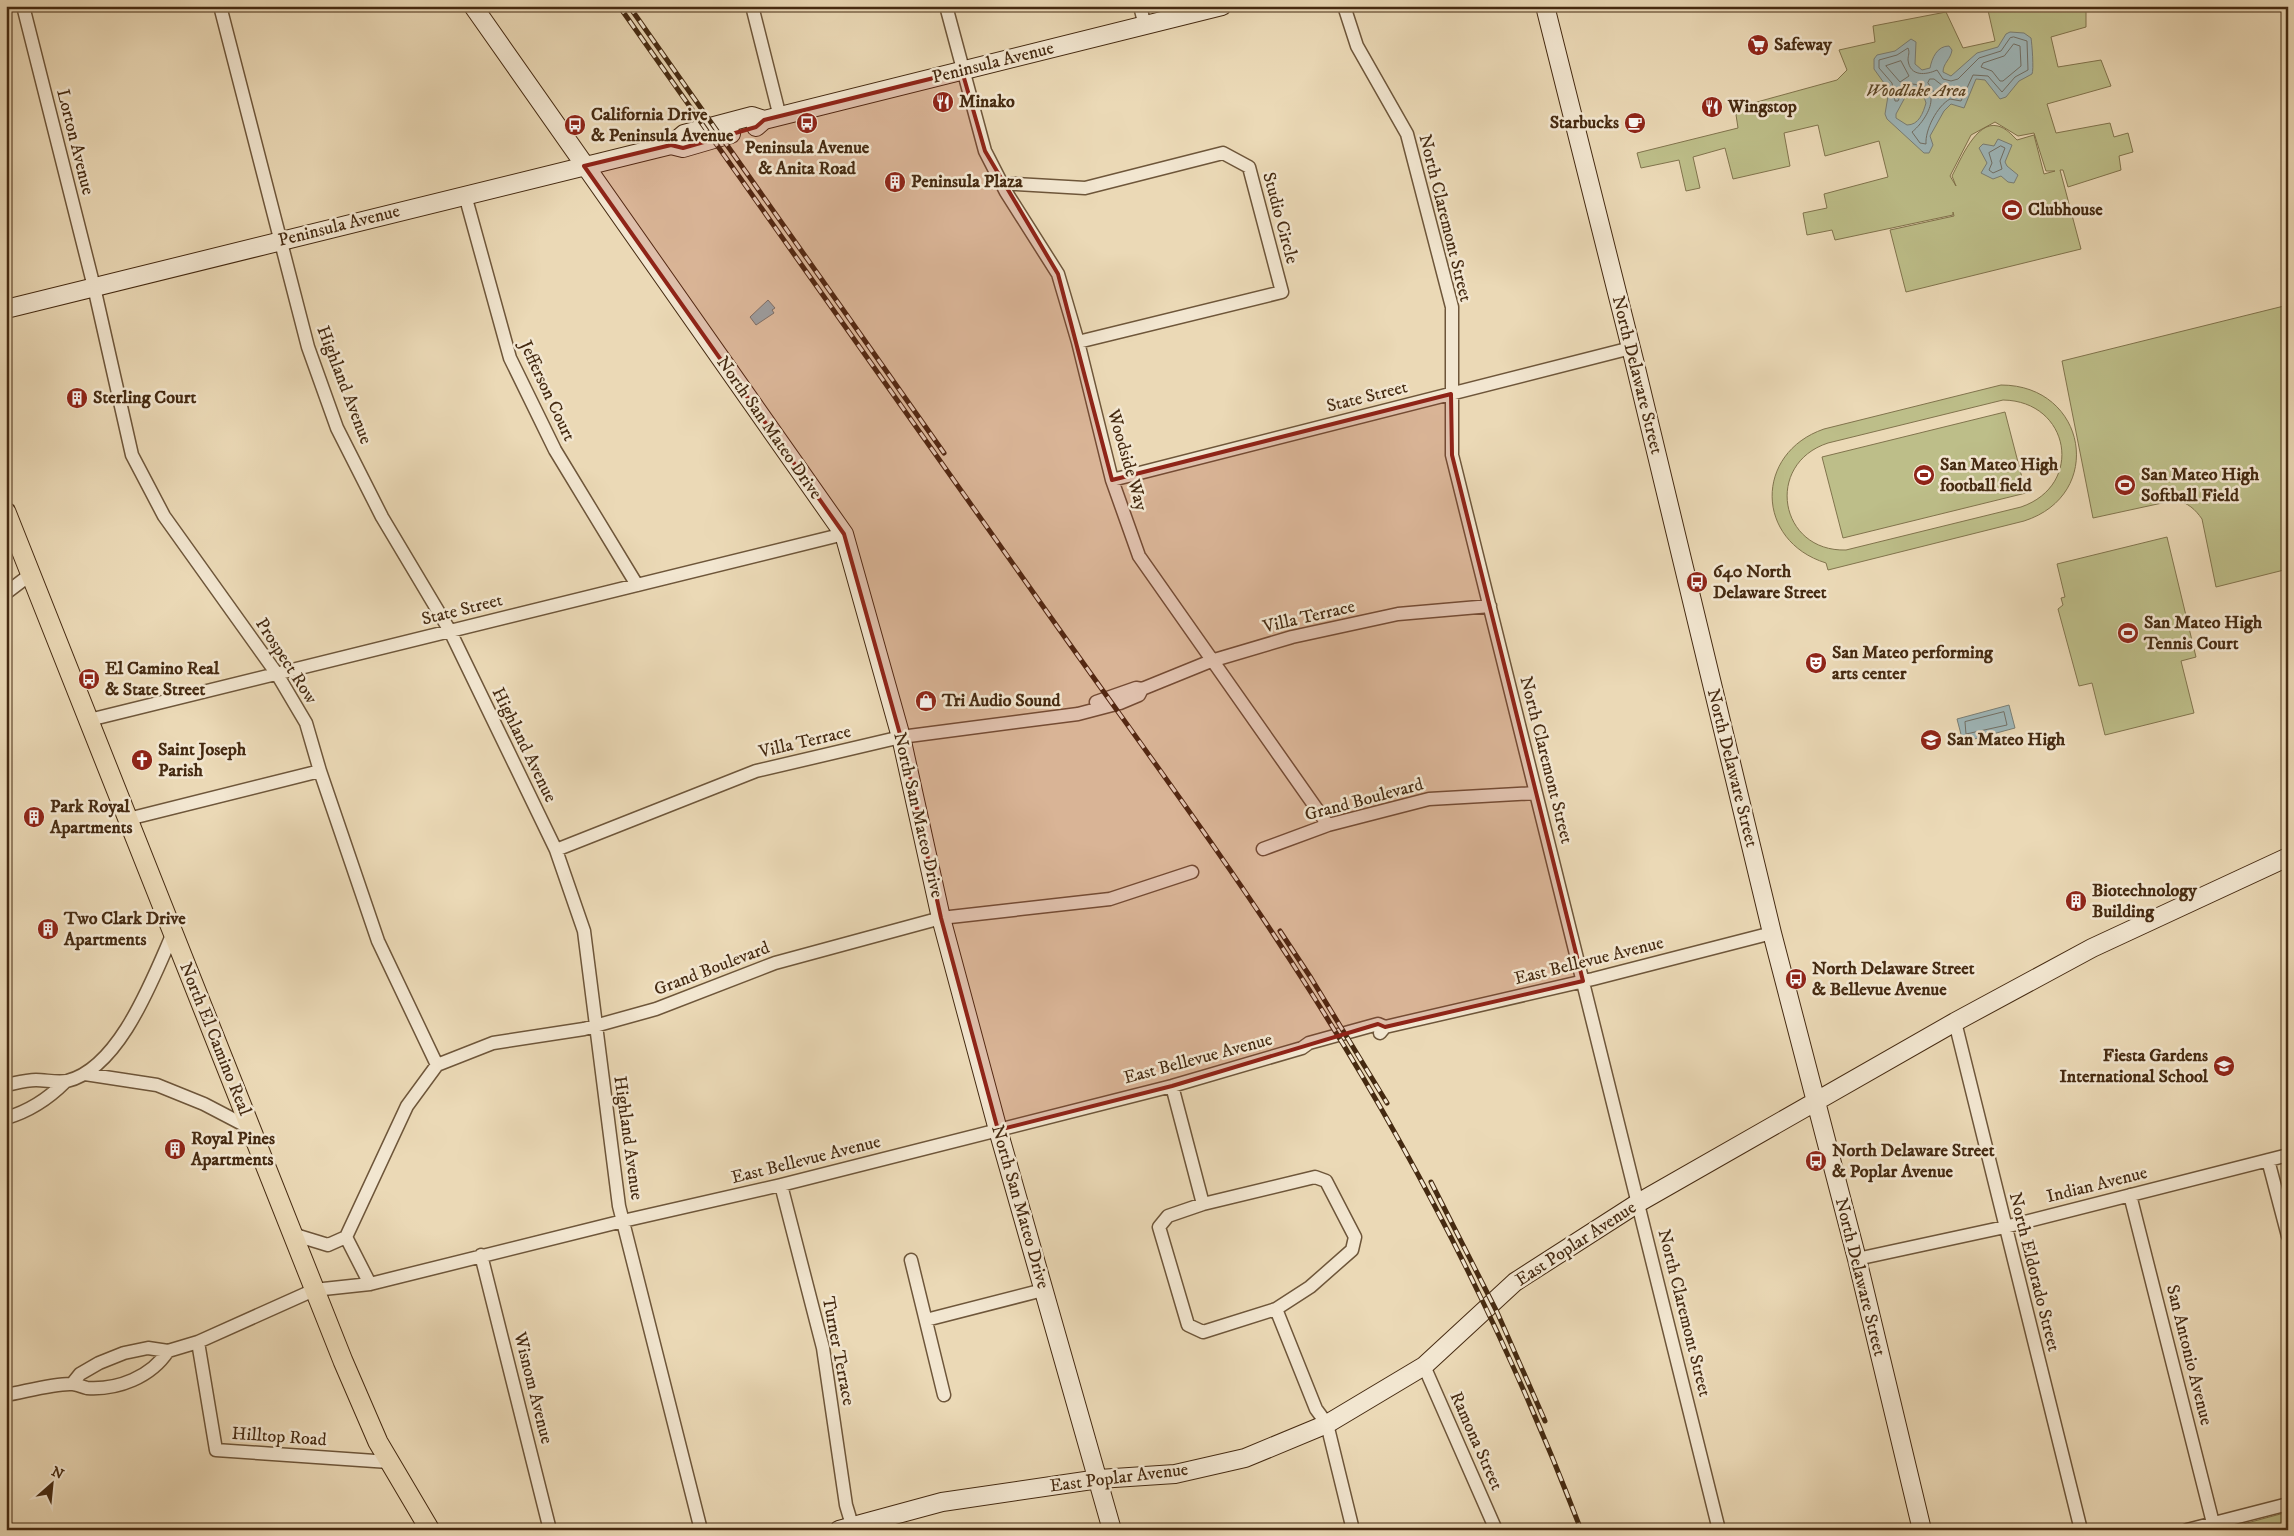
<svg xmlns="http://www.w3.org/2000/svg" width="2294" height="1536" viewBox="0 0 2294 1536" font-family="'IM FELL DW Pica',serif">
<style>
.green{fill:#bdbe89;stroke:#81744d;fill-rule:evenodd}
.water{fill:#9eb7ba;stroke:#7a7f76;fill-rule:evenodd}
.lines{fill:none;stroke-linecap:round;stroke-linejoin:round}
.shore{stroke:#727066;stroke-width:1}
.street-casing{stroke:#6e563a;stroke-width:15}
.secondary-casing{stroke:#452a11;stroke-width:20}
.primary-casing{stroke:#452a11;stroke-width:21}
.street{stroke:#f2e6d0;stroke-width:12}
.secondary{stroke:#f2e6d0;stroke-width:18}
.primary{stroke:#ebd9b6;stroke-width:19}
.rail-casing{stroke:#452a11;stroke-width:5}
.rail{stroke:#f2e6d0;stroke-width:3;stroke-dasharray:9;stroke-linecap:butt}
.marked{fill:#8f2418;fill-opacity:0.2;stroke:#8f2418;stroke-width:4;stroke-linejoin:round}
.labels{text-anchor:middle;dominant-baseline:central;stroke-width:5;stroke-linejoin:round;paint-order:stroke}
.poi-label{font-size:18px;font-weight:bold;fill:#452a11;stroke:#f2e6d0;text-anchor:start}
.street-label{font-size:18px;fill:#452a11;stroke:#f2e6d0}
.park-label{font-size:18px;font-style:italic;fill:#5d4829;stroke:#f2e6d0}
</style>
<rect width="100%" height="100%" fill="#ebd9b6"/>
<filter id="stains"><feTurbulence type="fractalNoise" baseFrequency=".004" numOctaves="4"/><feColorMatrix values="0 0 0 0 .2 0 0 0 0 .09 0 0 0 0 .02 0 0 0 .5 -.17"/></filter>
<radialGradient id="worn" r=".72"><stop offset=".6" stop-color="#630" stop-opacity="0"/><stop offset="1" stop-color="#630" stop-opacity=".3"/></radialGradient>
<path class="green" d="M1987 6H2097L2086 9V27L2051 37 2058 67 2101 60 2111 86 2047 104 2056 133 2110 123 2114 137 2128 133 2133 152 2119 156 2121 170 2068 187 2063 170H2060L2081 249 1906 292 1890 230 1954 216 1953 212V215L1835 240 1832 230 1807 235 1803 213 1827 208 1824 194 1888 177 1879 141 1825 156 1818 125 1784 133 1790 166 1733 179 1725 148 1693 157 1700 188 1686 191 1679 160 1641 168 1637 153 1738 128 1735 108 1837 80 1847 70 1839 50 1875 42 1873 26 1946 12 1963 48 1995 41ZM1995 122 2018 136 2034 133 2046 171H2055L2044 174 2034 135 2017 140C2012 135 2006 128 1998 126 1976 120 1960 161 1952 176L1956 186 1950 176 1971 135Z
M2288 305V569L2216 587 2202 519C2195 509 2188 503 2176 500L2093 518 2062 361Z
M2001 385C2087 385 2106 495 2024 521L1828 570 1826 563C1755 541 1754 453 1824 429ZM2003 400C2070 401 2085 485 2021 507L1846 550C1779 552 1764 464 1828 443Z
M2005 412 2026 493 1843 538 1822 457Z
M2167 537 2196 657 2181 661 2194 713 2105 735 2092 683 2079 686 2058 609 2063 605 2061 598 2065 597 2057 564Z
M2288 1512V1530H2221Z"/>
<path class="water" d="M2010 32 2024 33 2031 38C2032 44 2034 70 2032 74L2019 81 2006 97 2000 99 1985 80 1976 79 1964 108 1951 104 1944 111 1930 136 1933 145 1929 153H1924L1887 119 1885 114 1889 90 1874 69V59L1877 55 1895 51 1911 39 1916 42 1915 64 1922 70 1930 68C1932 58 1937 46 1949 46L1952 50C1951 59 1943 63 1943 72L1951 76 1977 53 1998 47 2006 34ZM1913 88 1923 94 1926 103C1923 113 1919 125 1907 125L1896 118V114L1909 90Z
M1998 139 2012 145 2005 162 2007 166 2018 175 2014 183 2008 182 2001 176 1993 179 1981 173 1987 163 1979 148 1983 144 1994 146Z
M768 300 775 308 772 310 774 313 756 325 750 317Z
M2009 705 2015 728 1963 742 1957 719Z"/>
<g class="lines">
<path class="shore" d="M2014 37 2027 41 2028 70 2015 77 2002 92 1988 76 1973 75 1961 101 1950 99C1937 106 1925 130 1926 144L1920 143 1912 132C1927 120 1946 87 1912 84L1905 86 1898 101H1895L1892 83 1879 68V60L1897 55 1908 48C1910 53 1908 55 1908 60 1910 77 1926 75 1937 70L1943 79 1951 81 1958 79 1979 58 2001 51 2010 38Z
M2014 44 2020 46 2021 66 2003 81H2000L1992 71 1981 67 1983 63 2004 56Z
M1901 61 1909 76 1900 82 1886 66Z
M1930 79H1934L1943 86 1957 87 1958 92 1947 93 1938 98 1928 83Z
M2001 146 2005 148 2000 161 2002 169 1993 173 1989 170 1992 163 1989 153Z
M2004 712 2007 725 1966 734 1965 722Z"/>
<g class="street-casing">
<path id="street" d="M23 6 94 287 132 455 164 516 277 674 306 723 320 771 378 941 437 1065
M220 6 308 347 337 428 382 517 450 631 556 850 584 931 619 1206 701 1530
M752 6 780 117
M946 6 985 151 1006 192 1058 274 1078 342 1112 480 1139 556 1328 825
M1140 6 1145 26
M1344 6 1357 46 1407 134 1452 307V455L1719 1530
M1001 183 1085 188 1223 153 1249 167 1282 292 1078 342
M465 195 510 358 555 450 637 585
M1112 480 1631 348
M6 593 31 574
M1096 702 1136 688 1142 689 1211 661 1292 637 1398 614 1490 606
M89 720 844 534
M128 819 320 771
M1263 849 1328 825 1429 799 1536 793
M556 850 756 771 901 737 1078 714 1120 703 1139 695 1142 689
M1955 1022 2081 1530
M1380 1033 1385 1027 1593 979 1772 933
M85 1074 157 1085 204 1104 250 1128
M6 1085C16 1083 26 1080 36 1080 46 1080 57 1083 67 1081 120 1068 153 978 173 933
M1172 1086 1203 1204
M6 1118C30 1111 48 1099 65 1082
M2268 1160 2288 1236
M1315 1177 1326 1181 1355 1237 1352 1250 1310 1287 1276 1309 1203 1332 1188 1325 1159 1227 1168 1216 1203 1204Z
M781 1185 823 1348 846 1505 852 1525
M2130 1195 2213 1523
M292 1234 328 1245 346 1237
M481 1255 550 1530
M1857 1259 2005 1227 2288 1155
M911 1260 944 1395
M370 1284 346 1237 407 1106 437 1065 493 1043 584 1029 656 1009 775 963 941 918 1110 899 1192 872
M1276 1309 1316 1409 1327 1424 1353 1530
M926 1320 1043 1290
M198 1342 216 1450 389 1462
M1424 1366 1496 1530
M72 1384 80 1374 99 1363 124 1353 148 1348 168 1351 198 1342 314 1290 370 1284 623 1221 781 1185 1172 1086 1302 1048 1309 1043 1378 1024 1385 1027
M6 1395C24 1392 55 1383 72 1384 77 1384 82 1387 87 1388 118 1390 151 1377 168 1351
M2187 1530 2288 1504"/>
</g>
<g class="secondary-casing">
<path id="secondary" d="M473 6 844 534 901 737 941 918 998 1130 1112 1530
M1545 6 1634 360 1772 933 1857 1259 1922 1530
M756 127 764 120 1222 6
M671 145 683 148 731 134
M6 309 671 145 684 134 752 116 764 120
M839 1530 942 1502 1099 1479 1175 1474 1245 1458 1327 1424 1424 1366 1515 1282 1638 1203 1955 1022 2092 948 2288 857"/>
</g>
<g class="primary-casing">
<path id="primary" d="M6 512 343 1361 378 1442 430 1530"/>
</g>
<use href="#street" class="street"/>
<use href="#secondary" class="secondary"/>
<use href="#primary" class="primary"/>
<g class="rail-casing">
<path id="rail" d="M619 6C765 214 913 422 1059 629 1141 745 1227 860 1303 980 1414 1153 1508 1338 1581 1530
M629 6 944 453
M1280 931 1311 978 1387 1103
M1431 1182 1497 1312 1545 1421"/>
</g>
<use href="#rail" class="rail"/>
</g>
<path class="marked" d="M962 71 985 151 1058 274 1112 480 1451 394 1452 455 1583 981 1385 1027 1378 1024 1172 1086 998 1130 941 918 903 745 844 534 584 166 671 145 683 148 756 127 764 120Z"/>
<defs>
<g id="supermarket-disc" transform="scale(1.125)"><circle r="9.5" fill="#8f2418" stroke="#f2e6d0"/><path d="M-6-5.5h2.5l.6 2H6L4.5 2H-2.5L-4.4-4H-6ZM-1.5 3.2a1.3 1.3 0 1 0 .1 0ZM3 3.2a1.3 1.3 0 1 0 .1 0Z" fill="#fff"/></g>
<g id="restaurant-disc" transform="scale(1.125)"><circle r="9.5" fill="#8f2418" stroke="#f2e6d0"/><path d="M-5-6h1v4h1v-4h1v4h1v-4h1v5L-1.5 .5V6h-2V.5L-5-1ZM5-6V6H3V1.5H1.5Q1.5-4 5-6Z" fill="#fff"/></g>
<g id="bus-disc" transform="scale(1.125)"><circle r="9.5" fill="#8f2418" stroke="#f2e6d0"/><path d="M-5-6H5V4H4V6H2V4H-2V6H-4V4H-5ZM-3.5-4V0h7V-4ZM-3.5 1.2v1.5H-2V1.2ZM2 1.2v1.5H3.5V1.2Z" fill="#fff"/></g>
<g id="cafe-disc" transform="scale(1.125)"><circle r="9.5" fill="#8f2418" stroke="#f2e6d0"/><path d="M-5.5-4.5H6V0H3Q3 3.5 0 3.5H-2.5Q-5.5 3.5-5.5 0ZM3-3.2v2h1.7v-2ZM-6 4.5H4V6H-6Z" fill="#fff"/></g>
<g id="building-disc" transform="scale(1.125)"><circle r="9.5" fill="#8f2418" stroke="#f2e6d0"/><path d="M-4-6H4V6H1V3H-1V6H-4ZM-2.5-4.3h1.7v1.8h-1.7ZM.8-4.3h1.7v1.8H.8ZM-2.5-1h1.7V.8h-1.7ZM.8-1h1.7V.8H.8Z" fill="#fff"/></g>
<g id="stadium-disc" transform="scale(1.125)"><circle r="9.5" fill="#8f2418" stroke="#f2e6d0"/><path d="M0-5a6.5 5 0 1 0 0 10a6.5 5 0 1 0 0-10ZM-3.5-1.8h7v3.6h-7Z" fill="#fff"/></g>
<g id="theatre-disc" transform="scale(1.125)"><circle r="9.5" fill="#8f2418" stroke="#f2e6d0"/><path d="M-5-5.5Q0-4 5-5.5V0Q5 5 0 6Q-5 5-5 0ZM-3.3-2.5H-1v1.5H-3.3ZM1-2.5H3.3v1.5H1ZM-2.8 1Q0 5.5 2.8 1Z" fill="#fff"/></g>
<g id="shop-disc" transform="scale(1.125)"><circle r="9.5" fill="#8f2418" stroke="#f2e6d0"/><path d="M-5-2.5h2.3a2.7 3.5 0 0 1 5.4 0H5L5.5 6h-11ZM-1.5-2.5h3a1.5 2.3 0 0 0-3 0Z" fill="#fff"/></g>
<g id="school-disc" transform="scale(1.125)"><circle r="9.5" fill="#8f2418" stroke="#f2e6d0"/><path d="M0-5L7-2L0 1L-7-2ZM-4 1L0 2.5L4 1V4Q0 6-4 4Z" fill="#fff"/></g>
<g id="church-disc" transform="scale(1.125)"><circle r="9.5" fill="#8f2418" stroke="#f2e6d0"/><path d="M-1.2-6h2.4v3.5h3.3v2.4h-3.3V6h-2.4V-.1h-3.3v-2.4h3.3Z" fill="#fff"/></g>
</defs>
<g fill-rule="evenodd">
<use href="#supermarket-disc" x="1758" y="45"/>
<use href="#restaurant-disc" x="943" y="102"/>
<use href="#restaurant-disc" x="1712" y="107"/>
<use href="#bus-disc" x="807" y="123"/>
<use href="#cafe-disc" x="1635" y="123"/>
<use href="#bus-disc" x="575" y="125"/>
<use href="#building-disc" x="895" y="182"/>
<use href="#stadium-disc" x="2012" y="210"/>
<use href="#building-disc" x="77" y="398"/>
<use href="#stadium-disc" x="1924" y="475"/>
<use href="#stadium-disc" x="2125" y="485"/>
<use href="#bus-disc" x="1697" y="582"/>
<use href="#stadium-disc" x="2128" y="633"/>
<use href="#theatre-disc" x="1816" y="663"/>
<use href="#bus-disc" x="89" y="679"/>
<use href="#shop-disc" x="926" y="701"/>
<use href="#school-disc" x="1931" y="740"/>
<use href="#church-disc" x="142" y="760"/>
<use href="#building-disc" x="34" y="817"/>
<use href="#building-disc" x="2076" y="901"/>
<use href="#building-disc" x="48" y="929"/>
<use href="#bus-disc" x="1796" y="979"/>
<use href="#school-disc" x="2224" y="1066"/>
<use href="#building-disc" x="175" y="1149"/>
<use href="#bus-disc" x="1816" y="1161"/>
</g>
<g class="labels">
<g class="poi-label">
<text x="1774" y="45">Safeway</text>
<text x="959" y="102">Minako</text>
<text x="1728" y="107">Wingstop</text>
<text x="591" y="115">California Drive<tspan x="591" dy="21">&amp; Peninsula Avenue</tspan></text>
<text x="1619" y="123" text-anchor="end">Starbucks</text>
<text x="807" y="148" text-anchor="middle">Peninsula Avenue<tspan x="807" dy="21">&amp; Anita Road</tspan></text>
<text x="911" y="182">Peninsula Plaza</text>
<text x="2028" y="210">Clubhouse</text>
<text x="93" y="398">Sterling Court</text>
<text x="1940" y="465">San Mateo High<tspan x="1940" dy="21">football field</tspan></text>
<text x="2141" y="475">San Mateo High<tspan x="2141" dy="21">Softball Field</tspan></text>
<text x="1713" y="572">640 North<tspan x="1713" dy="21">Delaware Street</tspan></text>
<text x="2144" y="623">San Mateo High<tspan x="2144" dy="21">Tennis Court</tspan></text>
<text x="1832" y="653">San Mateo performing<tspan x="1832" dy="21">arts center</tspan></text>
<text x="105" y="669">El Camino Real<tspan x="105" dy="21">&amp; State Street</tspan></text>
<text x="942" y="701">Tri Audio Sound</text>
<text x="1947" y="740">San Mateo High</text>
<text x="158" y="750">Saint Joseph<tspan x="158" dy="21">Parish</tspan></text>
<text x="50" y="807">Park Royal<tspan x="50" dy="21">Apartments</tspan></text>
<text x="2092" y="891">Biotechnology<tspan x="2092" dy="21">Building</tspan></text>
<text x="64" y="919">Two Clark Drive<tspan x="64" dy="21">Apartments</tspan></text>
<text x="1812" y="969">North Delaware Street<tspan x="1812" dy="21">&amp; Bellevue Avenue</tspan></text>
<text x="2208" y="1056" text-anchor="end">Fiesta Gardens<tspan x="2208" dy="21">International School</tspan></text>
<text x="191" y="1139">Royal Pines<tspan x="191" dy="21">Apartments</tspan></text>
<text x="1832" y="1151">North Delaware Street<tspan x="1832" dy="21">&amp; Poplar Avenue</tspan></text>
</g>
<g class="street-label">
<text transform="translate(993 63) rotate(-14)">Peninsula Avenue</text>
<text transform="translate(75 142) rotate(76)">Lorton Avenue</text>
<text transform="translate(1280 218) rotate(75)">Studio Circle</text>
<text transform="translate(1445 218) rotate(76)">North Claremont Street</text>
<text transform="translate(339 226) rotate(-14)">Peninsula Avenue</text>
<text transform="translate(1637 375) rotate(76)">North Delaware Street</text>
<text transform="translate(344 385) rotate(69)">Highland Avenue</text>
<text transform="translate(547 391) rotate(65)">Jefferson Court</text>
<text transform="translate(1367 397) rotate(-14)">State Street</text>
<text transform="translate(769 428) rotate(55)">North San Mateo Drive</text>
<text transform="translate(1127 460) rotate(74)">Woodside Way</text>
<text transform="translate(462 610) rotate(-14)">State Street</text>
<text transform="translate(1309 617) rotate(-13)">Villa Terrace</text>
<text transform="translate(286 661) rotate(57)">Prospect Row</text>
<text transform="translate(805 742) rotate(-13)">Villa Terrace</text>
<text transform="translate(524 745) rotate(64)">Highland Avenue</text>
<text transform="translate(1546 760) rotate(76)">North Claremont Street</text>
<text transform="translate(1732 768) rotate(76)">North Delaware Street</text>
<text transform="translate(1364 800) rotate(-15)">Grand Boulevard</text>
<text transform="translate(918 815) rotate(77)">North San Mateo Drive</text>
<text transform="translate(1589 961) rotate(-14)">East Bellevue Avenue</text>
<text transform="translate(712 969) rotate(-21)">Grand Boulevard</text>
<text transform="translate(215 1039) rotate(68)">North El Camino Real</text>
<text transform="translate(1198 1059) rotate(-15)">East Bellevue Avenue</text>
<text transform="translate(628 1138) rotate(82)">Highland Avenue</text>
<text transform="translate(806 1160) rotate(-14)">East Bellevue Avenue</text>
<text transform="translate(2097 1185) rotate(-14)">Indian Avenue</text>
<text transform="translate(1020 1207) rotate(74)">North San Mateo Drive</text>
<text transform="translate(1576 1244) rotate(-33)">East Poplar Avenue</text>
<text transform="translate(2034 1272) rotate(76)">North Eldorado Street</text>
<text transform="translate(1860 1277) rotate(76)">North Delaware Street</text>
<text transform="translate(1684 1313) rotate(76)">North Claremont Street</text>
<text transform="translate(838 1351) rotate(79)">Turner Terrace</text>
<text transform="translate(2189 1355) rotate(76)">San Antonio Avenue</text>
<text transform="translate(533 1388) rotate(76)">Wisnom Avenue</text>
<text transform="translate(279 1437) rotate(4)">Hilltop Road</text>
<text transform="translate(1476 1441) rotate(66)">Ramona Street</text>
<text transform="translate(1119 1478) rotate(-7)">East Poplar Avenue</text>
</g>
<g class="park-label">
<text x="1916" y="91">Woodlake Area</text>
</g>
</g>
<rect width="2294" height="1536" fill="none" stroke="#ebd9b6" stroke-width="25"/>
<rect x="8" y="8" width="2279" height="1521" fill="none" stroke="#452a11" stroke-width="2.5"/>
<rect x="12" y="12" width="2269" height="1511" fill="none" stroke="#452a11"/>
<g transform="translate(52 1484) rotate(27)" stroke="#f2e6d0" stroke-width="4" paint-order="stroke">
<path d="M0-4L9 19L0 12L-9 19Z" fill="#452a11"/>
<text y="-8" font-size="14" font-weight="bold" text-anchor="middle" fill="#452a11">N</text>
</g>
<rect width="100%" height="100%" filter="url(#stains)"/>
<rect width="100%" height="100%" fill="url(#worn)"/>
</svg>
